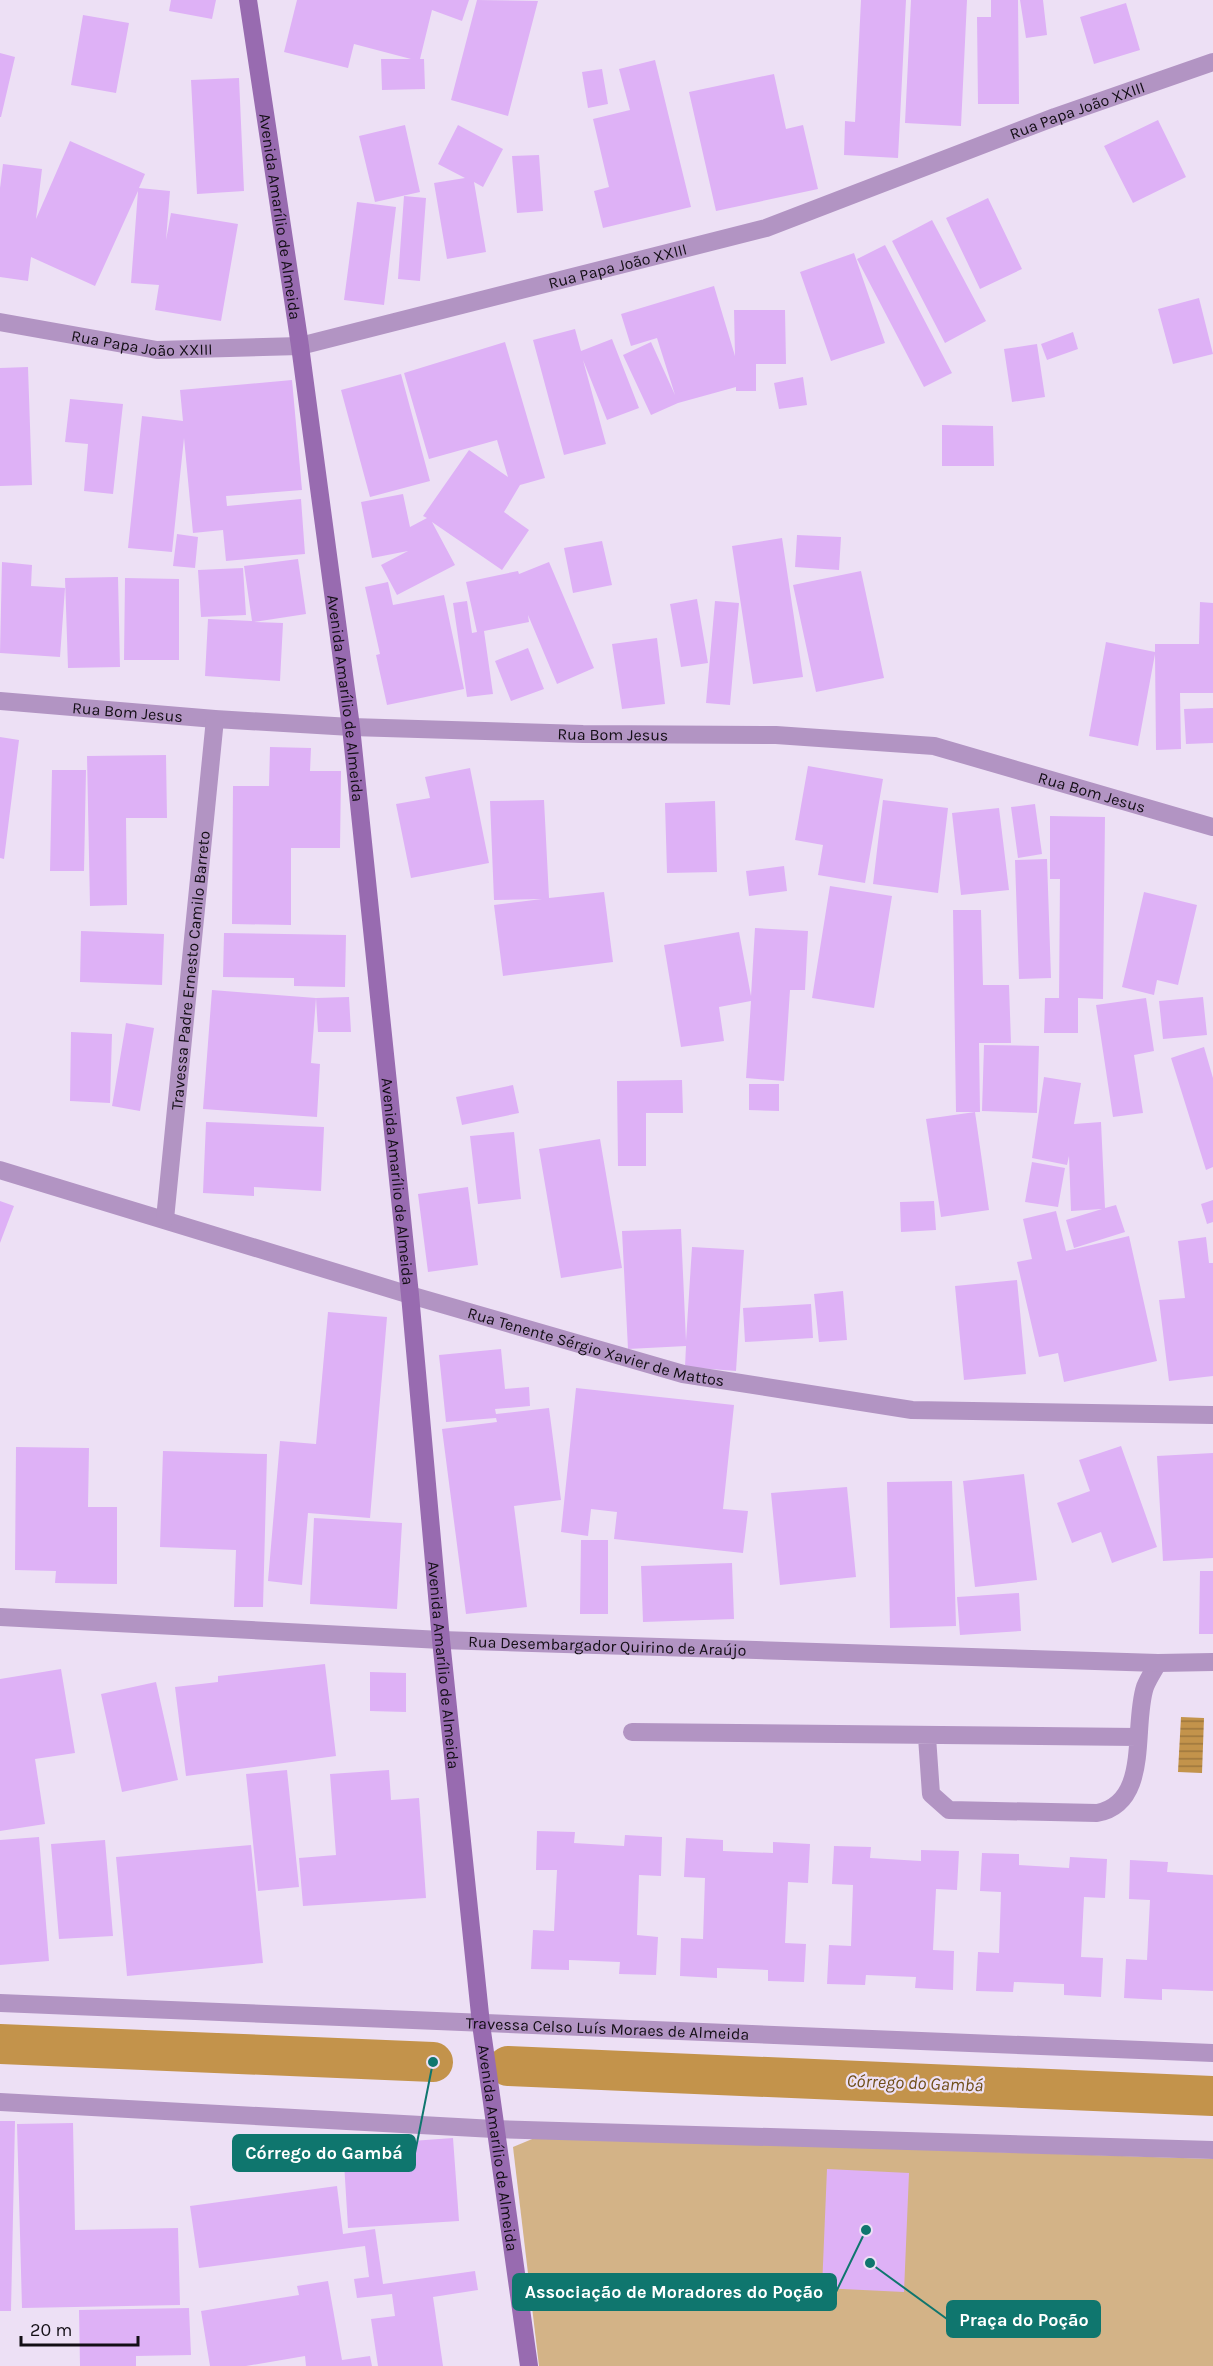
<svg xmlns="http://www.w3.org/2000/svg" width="1213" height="2366" viewBox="0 0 1213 2366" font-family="Karla,sans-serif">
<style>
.park{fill:#d3b387}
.water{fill:url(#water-rules)}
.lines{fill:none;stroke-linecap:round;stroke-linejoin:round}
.canal{stroke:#c3934b;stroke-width:40}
.building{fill:#deb1f6}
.lane{stroke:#b294c3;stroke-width:18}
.street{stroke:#b294c3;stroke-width:18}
.secondary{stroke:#986bb0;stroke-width:18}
.labels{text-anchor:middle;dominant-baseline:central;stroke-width:4.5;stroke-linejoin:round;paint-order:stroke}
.street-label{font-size:16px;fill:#130e15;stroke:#ede0f5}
.water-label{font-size:18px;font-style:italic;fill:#6f4e18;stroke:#ede0f5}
.leader{fill:none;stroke:#0f766e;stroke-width:2}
.callout-dot{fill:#0f766e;stroke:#ede0f5;stroke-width:2}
.callout{fill:#0f766e;stroke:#0f766e;stroke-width:2}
.callout-label{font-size:18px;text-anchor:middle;font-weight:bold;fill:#fff}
</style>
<defs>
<pattern id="water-rules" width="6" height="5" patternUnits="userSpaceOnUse" patternTransform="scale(1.5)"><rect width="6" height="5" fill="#c3934b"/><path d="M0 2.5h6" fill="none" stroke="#9d763d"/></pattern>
</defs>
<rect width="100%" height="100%" fill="#ede0f5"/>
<path class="park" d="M537 2137 1213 2159V2366H539L513 2147Z"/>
<path class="water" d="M1181 1717 1204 1718 1202 1773 1178 1772Z"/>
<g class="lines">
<path class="canal" d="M0 2044 433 2062
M508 2066 1213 2096"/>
</g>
<path class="building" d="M171 0H216L212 19 169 11Z
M297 0H469L462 21 432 10 420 59H424L425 89 382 90 381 59H411L354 44 348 68 284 52Z
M477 0 538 1 508 116 451 100Z
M861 0H906L898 158 844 155 845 121 855 122Z
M911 0H967L961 126 905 123Z
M991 0H1018L1019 104H978L977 17H991Z
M1020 0H1043L1047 35 1026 38Z
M1126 3 1140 50 1094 64 1080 17Z
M83 15 129 23 116 93 71 85Z
M0 53 15 57 1 117H0Z
M655 60 691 207 603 228 594 191 609 187 593 119 630 110 619 69Z
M602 69 608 104 588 108 582 72Z
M774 74 786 129 803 125 818 189 716 211 689 92Z
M239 78 244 191 197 194 191 80Z
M1158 120 1186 177 1133 203 1104 146Z
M405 125 420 192 375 202 359 136Z
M458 125 503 149 483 187 474 182 486 252 447 259 434 183 465 178 438 164Z
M70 141 145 174 139 188 170 191 166 240 171 213 238 224 221 321 155 310 159 285 131 283 138 191 95 286 31 257 28 281 0 277V188L3 164 42 169 36 219Z
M539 155 543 211 517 213 512 156Z
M404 196 426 198 420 281 398 279Z
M988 198 1022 269 980 289 946 218Z
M357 202 396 207 384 305 344 300Z
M932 220 986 321 945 343 892 241Z
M885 245 952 373 924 387 857 259Z
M854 253 885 343 831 361 800 272Z
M714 286 735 356 734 310H785L786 364H756V391H736V387L678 403 651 415 623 355 651 342 675 395 657 338 631 346 621 314Z
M1199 298 1213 354 1173 364 1158 309Z
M575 329 581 351 612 339 639 408 607 420 583 360 606 444 564 455 533 340Z
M1073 332 1078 349 1047 360 1041 344Z
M505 342 545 478 520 485 504 512 529 530 502 570 432 522 455 565 397 595 381 565 408 551 372 558 361 502 403 494 410 527 427 518 423 516 469 450 508 477 497 440 429 459 404 373Z
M1037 344 1045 397 1012 402 1004 349Z
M28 367 32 485 0 486V368Z
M401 374 430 481 370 497 341 390Z
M803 377 807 405 779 409 774 383Z
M292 380 302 490 226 496 227 506 301 499 305 554 226 561 223 530 193 533 184 438 172 552 128 548 142 416 183 421 180 390Z
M70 399 123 404 113 494 84 491 88 444 65 442Z
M942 425 993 426 994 466H942Z
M177 534 198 537 195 568 173 566Z
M797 535 841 537 839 570 795 567Z
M782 538 803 677 753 684 732 546Z
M602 541 612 585 573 593 564 548Z
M298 559 306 614 254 622 283 623 280 681 205 676 208 619 252 621 244 566Z
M2 562 32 565 31 586 65 588 60 657 0 653Z
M549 562 594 668 557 684 528 615 529 622 484 631 493 694 467 697 453 603 467 601 472 633 477 632 466 582 518 571 519 574Z
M243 568 246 615 201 617 198 570Z
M861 571 884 678 816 692 793 585Z
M118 577 120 667 68 668 65 578Z
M125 578 179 579V660H124Z
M388 582 393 605 444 595 464 689 387 705 376 655 380 654 365 587Z
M697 599 708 663 681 667 670 604Z
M715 601 739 603 730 705 706 703Z
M1200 602 1213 603V693H1180L1181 749 1156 750 1155 654 1138 746 1089 736 1106 642 1155 652V644H1199Z
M657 638 665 704 622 709 612 644Z
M528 648 544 689 511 701 495 661Z
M1213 708V743L1186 744 1184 709Z
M0 737 19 740 4 859 0 858Z
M270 747 311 748 310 771H341L340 848H291V925L232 924 233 786H269Z
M166 755 167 818H126L127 905 90 906 87 756Z
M808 766 883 779 865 883 818 875 823 845 795 840Z
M470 768 489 863 411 878 396 804 430 798 425 777Z
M52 770H86L84 871H50Z
M544 800 549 898 604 892 613 962 503 976 494 905 542 899 494 900 490 801Z
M883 800 948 808 938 893 873 884Z
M715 801 717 872 667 873 665 803Z
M1035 804 1042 854 1018 858 1011 807Z
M999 808 1009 890 961 895 952 813Z
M1050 816 1105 817 1103 999 1078 998V1033H1044L1045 998H1059L1060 879H1050Z
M1047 859 1051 978 1019 979 1015 860Z
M784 866 787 891 749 896 746 871Z
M830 886 892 896 874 1008 812 998Z
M1144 892 1197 905 1178 985 1157 980 1154 995 1122 987Z
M953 910H981L983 985H1009L1011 1043H979L980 1112H956Z
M755 928 808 931 805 990H790L784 1081 746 1078 751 1001 719 1007 724 1041 681 1047 664 945 739 932 751 996Z
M81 931 164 934 162 985 80 982Z
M224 933 346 935 345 987 294 986V978L223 977Z
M212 990 316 998 311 1063 320 1064 317 1117 203 1109Z
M349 997 351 1032H318L316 998Z
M1203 997 1207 1035 1163 1039 1159 1001Z
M1146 998 1154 1051 1134 1055 1143 1113 1113 1117 1096 1005Z
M126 1023 154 1028 140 1111 112 1106Z
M71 1032 112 1034 110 1103 70 1101Z
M984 1045 1039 1046 1037 1113 982 1111Z
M1204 1047 1213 1078V1167L1206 1170 1171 1058Z
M1044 1077 1081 1083 1074 1124 1101 1122 1105 1208 1116 1205 1125 1232 1074 1248 1066 1220 1102 1209 1071 1211 1069 1156 1067 1165 1032 1158Z
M682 1080 683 1113H646V1166H618L617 1081Z
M749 1084H779V1111L749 1110Z
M513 1085 519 1113 462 1125 456 1097Z
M975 1112 989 1210 941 1217 926 1119Z
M206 1122 324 1127 321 1191 254 1187V1196L203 1193Z
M514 1132 521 1199 478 1204 470 1136Z
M600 1139 622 1268 561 1278 539 1149Z
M1032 1162 1065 1168 1058 1207 1025 1202Z
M468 1187 478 1265 428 1272 418 1194Z
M1213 1200V1222L1207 1224 1201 1204Z
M0 1201 14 1206 0 1243Z
M934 1201 936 1230 901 1232 900 1202Z
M1056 1211 1066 1251 1129 1236 1157 1361 1064 1382 1058 1353 1039 1357 1017 1262 1032 1259 1023 1219Z
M681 1229 686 1341 692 1247 744 1250 736 1371 685 1367 686 1346 628 1349 622 1231Z
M1206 1237 1209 1263H1213V1376L1169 1381 1159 1300 1185 1298 1178 1241Z
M1017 1280 1026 1374 964 1380 955 1286Z
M843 1291 847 1340 819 1342 814 1294Z
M811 1304 813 1338 745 1342 743 1308Z
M328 1312 387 1317 370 1518 308 1513 302 1585 268 1581 280 1441 316 1444Z
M501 1349 505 1389 529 1387 530 1406 495 1409 496 1414 549 1408 561 1500 514 1506 527 1607 466 1614 442 1429 497 1422 496 1418 446 1422 439 1355Z
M576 1388 734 1405 723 1509 748 1511 743 1553 614 1539 617 1512 591 1509 588 1536 561 1532Z
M1121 1446 1157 1547 1112 1563 1101 1532 1072 1543 1057 1503 1090 1491 1079 1460Z
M16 1447 89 1448 88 1507H117V1584L55 1583 56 1571 15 1570Z
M163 1451 267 1454 263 1607H234L236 1550 160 1547Z
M1213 1453V1558L1163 1561 1157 1456Z
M1024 1474 1037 1580 975 1587 963 1481Z
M952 1481 956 1626 890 1628 887 1482Z
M847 1487 856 1577 780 1585 771 1493Z
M314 1518 402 1523 397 1609 310 1604Z
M581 1540H608V1614H580Z
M732 1563 734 1619 643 1622 641 1566Z
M1200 1571H1213V1634H1199Z
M1019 1593 1021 1631 960 1635 957 1597Z
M325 1664 336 1756 186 1776 175 1687 218 1682V1676Z
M61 1669 75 1753 35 1759 45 1824 0 1831V1679Z
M370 1672 406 1673V1712L370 1711Z
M156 1682 178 1780 122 1792 101 1694Z
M287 1770 299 1887 258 1891 246 1774Z
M389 1770 391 1800 419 1798 426 1898 303 1906 299 1858 336 1855 330 1774Z
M537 1831 575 1832 574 1843 624 1846 625 1835 662 1837 661 1876 639 1875 637 1935 658 1937 656 1975 619 1974 620 1962 569 1960V1970L531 1969 533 1930 554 1931 557 1870H536Z
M39 1837 49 1961 0 1965V1840Z
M686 1838 723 1840V1851L773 1853V1842L810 1844 808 1883 788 1882 785 1943 806 1944 804 1982 768 1981V1970L717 1968V1978L680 1976 681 1938 703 1939 705 1878 684 1877Z
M105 1840 113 1936 59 1939 51 1844Z
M251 1845 263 1963 127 1976 116 1857Z
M834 1846 871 1847 870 1858 921 1861V1850L959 1851 957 1890 936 1889 933 1950 954 1951 953 1990 915 1988 916 1977 866 1975 865 1985 827 1984 829 1945 851 1946 853 1885 832 1884Z
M982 1853 1019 1854V1865L1069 1868 1070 1857 1107 1859 1105 1898 1084 1897 1081 1957 1103 1958 1101 1997 1064 1995V1984L1014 1982 1013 1992 976 1991 978 1952 999 1953 1001 1892 980 1891Z
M1130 1860 1168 1862 1167 1872 1213 1875V1991L1162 1989V2000L1124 1998 1126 1959 1147 1960 1150 1900 1129 1899Z
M0 2121H15L11 2311H0Z
M73 2123 75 2230 178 2228 180 2305 22 2308 17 2124Z
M453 2138 459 2221 348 2228 343 2146Z
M827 2169 909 2173 904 2292 822 2288Z
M337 2186 343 2234 375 2229 383 2284 475 2271 478 2290 433 2297 443 2366H378L371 2319 395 2316 392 2294 357 2298 354 2279 369 2277 365 2246 199 2268 190 2206Z
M328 2281 342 2360 370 2356 372 2366H306L305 2356 246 2366H210L201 2311 299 2295 297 2286Z
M189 2308 191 2355 136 2356V2366H80L79 2310Z"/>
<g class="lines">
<path class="lane" d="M632 1732 1137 1737
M927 1737 931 1794 949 1810 1097 1813C1151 1803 1132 1727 1145 1687 1148 1679 1154 1670 1158 1663"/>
<g class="street">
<path id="s1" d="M0 322 157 350 300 346 766 228 1055 117 1213 62"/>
<path id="s2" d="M0 701 215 719 351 727 583 734 776 735 934 746 1213 827"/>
<path id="s3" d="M0 1170 410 1295 683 1374 912 1410 1213 1415"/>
<path id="s4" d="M165 1219 215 719"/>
<path id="s5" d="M0 1617 441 1640 1158 1663 1213 1662"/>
<path id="s6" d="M0 2003 1213 2053"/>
<path d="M0 2102 494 2129 1213 2150"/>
</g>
<path class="secondary" id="s7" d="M248 0 300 346 351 727 410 1295 441 1640 481 2024 529 2366"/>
</g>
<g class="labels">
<g class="street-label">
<text stroke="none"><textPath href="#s1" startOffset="1116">Rua Papa João XXIII</textPath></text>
<text stroke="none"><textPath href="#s7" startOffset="219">Avenida Amarílio de Almeida</textPath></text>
<text stroke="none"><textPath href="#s1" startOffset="630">Rua Papa João XXIII</textPath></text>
<text stroke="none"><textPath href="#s1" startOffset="144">Rua Papa João XXIII</textPath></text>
<text stroke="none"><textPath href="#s7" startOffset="705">Avenida Amarílio de Almeida</textPath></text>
<text stroke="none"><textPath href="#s2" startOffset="128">Rua Bom Jesus</textPath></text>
<text stroke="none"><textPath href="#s2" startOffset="614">Rua Bom Jesus</textPath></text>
<text stroke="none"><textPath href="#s2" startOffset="1100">Rua Bom Jesus</textPath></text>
<text stroke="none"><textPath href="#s4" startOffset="250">Travessa Padre Ernesto Camilo Barreto</textPath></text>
<text stroke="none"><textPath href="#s7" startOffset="1191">Avenida Amarílio de Almeida</textPath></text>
<text stroke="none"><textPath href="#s3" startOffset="622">Rua Tenente Sérgio Xavier de Mattos</textPath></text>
<text stroke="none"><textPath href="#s5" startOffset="608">Rua Desembargador Quirino de Araújo</textPath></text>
<text stroke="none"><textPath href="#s7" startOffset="1677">Avenida Amarílio de Almeida</textPath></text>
<text stroke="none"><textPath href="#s6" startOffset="608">Travessa Celso Luís Moraes de Almeida</textPath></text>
<text stroke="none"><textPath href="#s7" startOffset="2163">Avenida Amarílio de Almeida</textPath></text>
</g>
<g class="water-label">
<text transform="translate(915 2083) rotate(2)">Córrego do Gambá</text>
</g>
</g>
<path class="leader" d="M433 2062L415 2153M866 2230L836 2292M870 2263L947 2319"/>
<g class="callout-dot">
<circle cx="433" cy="2062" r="6"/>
<circle cx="866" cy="2230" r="6"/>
<circle cx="870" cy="2263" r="6"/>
</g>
<g class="callout">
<rect x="233" y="2135" width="182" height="36" rx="6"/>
<rect x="513" y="2274" width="323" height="36" rx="6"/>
<rect x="947" y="2301" width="153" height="36" rx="6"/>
</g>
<g class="callout-label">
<text x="324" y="2159">Córrego do Gambá</text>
<text x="674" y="2298">Associação de Moradores do Poção</text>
<text x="1024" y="2326">Praça do Poção</text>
</g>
<path d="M21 2336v9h117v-9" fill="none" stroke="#130e15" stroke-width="3"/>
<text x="30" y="2336" font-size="18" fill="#130e15" stroke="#ede0f5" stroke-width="4.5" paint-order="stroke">20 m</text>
</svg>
